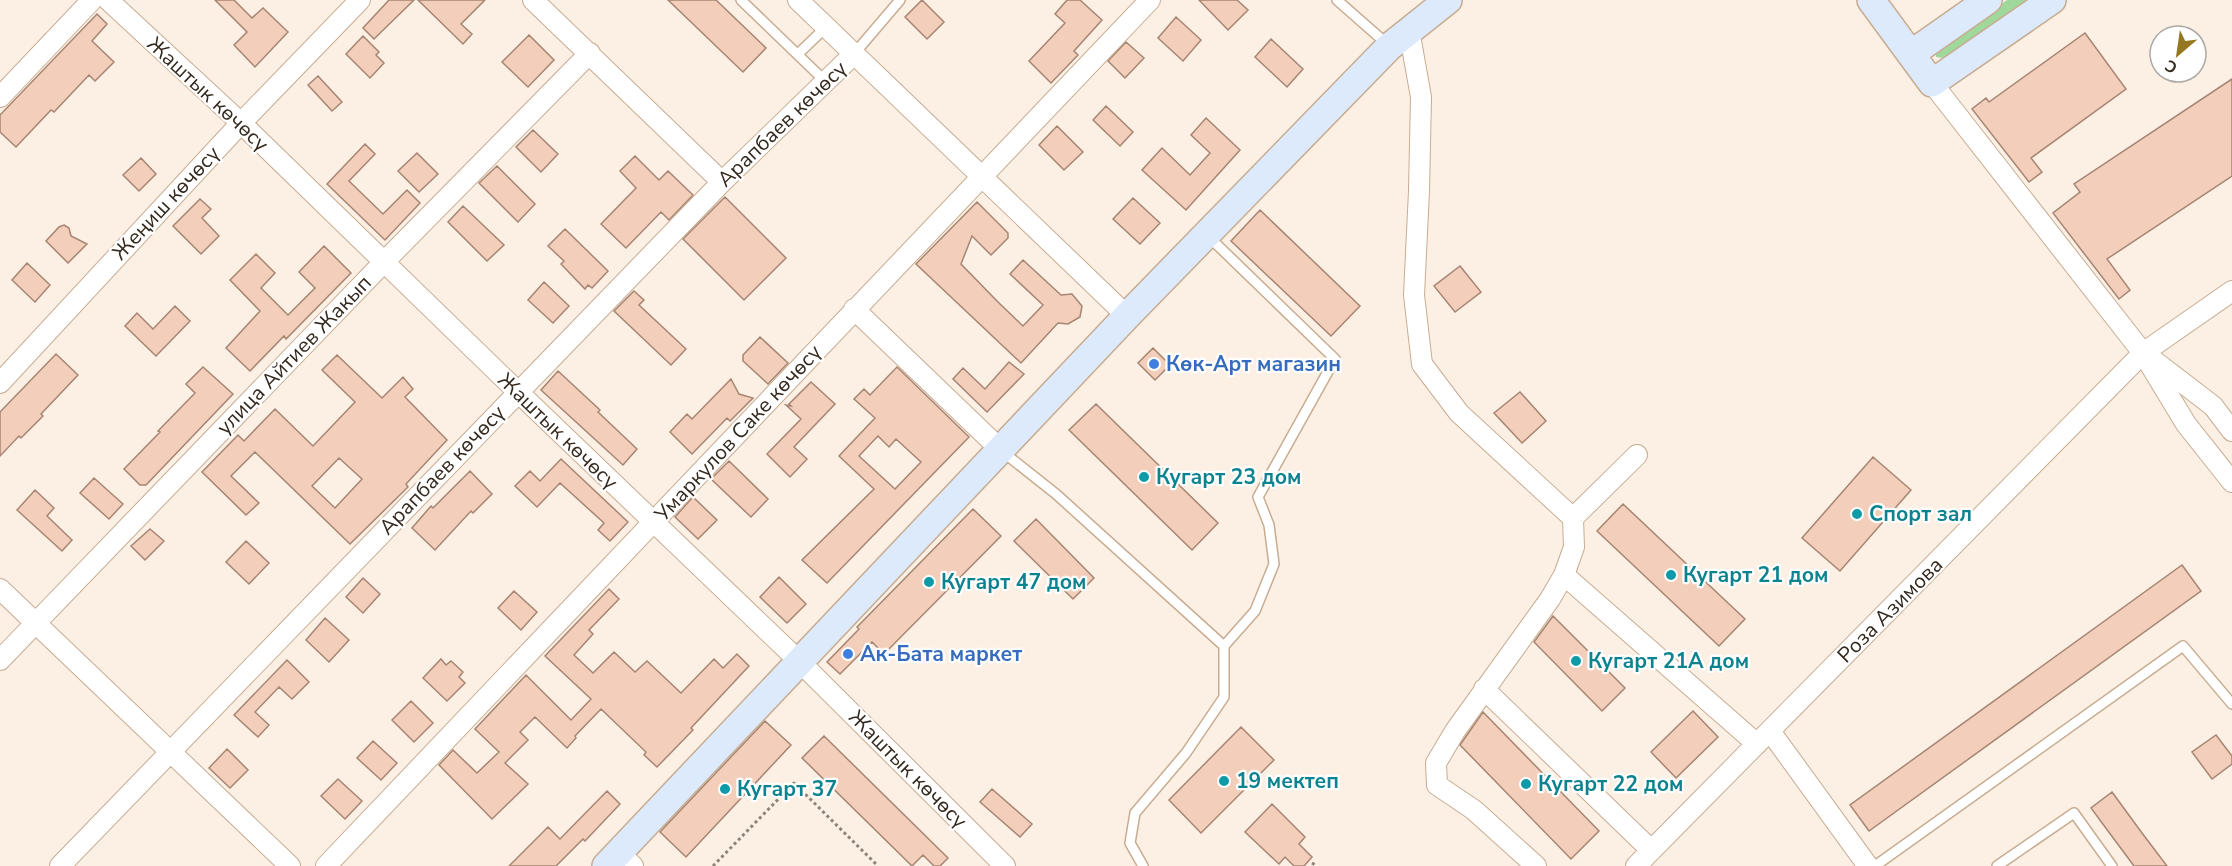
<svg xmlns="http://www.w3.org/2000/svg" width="2232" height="866" viewBox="0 0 2232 866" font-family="'Nunito Sans',sans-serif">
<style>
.green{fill:#a0d89c}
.building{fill:#f3ceba;stroke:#a68572;stroke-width:1.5;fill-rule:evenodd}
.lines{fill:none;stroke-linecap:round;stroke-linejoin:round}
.service-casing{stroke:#c8ac91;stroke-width:12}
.minor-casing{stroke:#c8ac91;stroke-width:22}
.secondary-casing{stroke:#c8ac91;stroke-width:30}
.path{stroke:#8e8378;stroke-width:3;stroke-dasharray:3 3;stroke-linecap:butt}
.service{stroke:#fff;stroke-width:9}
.minor{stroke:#fff;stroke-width:20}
.secondary{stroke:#dceafc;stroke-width:27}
.shop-dot{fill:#3f7fe0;stroke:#fff;stroke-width:2}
.culture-dot{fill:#0f9aa8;stroke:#fff;stroke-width:2}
.labels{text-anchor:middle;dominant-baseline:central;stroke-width:4.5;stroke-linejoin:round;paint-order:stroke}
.street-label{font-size:21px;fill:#34291e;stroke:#fff}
.shop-label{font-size:21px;font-weight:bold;fill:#366cbe;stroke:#fff;text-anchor:start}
.culture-label{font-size:21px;font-weight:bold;fill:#0d838f;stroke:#fff;text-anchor:start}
</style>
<rect width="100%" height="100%" fill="#fcf0e5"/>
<path class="green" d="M2007 0H2030L1949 55 1942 58 1936 57V51L1943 45Z"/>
<path class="building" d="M215 0H234L252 18 263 8 288 32 255 67 234 45 247 32Z
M389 0H414L374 39 363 28Z
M418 0H485L461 24 472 34 463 44Z
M668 0H716L766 48 743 72Z
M922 0 944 22 927 39 905 17Z
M1067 0H1080L1102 20 1074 51 1078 55 1051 83 1029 61 1065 23 1055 14Z
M1199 0H1237L1248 10 1228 30Z
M97 14 107 24 92 41 114 62 95 81 89 75 54 112 51 110 16 147 0 132V115Z
M1176 17 1201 40 1183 61 1158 38Z
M2085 33 2126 89 2031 158 2042 172 2029 182 1972 109 1986 98 1989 102Z
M529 35 554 60 528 87 502 62Z
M363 36 379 52 376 55 384 63 370 78 346 54Z
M1271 39 1303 69 1287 87 1255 57Z
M1126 42 1144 58 1125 78 1108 61Z
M318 76 342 102 332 111 308 85Z
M2232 79V176L2107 259 2130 290 2119 299 2053 213 2080 192 2074 184Z
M1106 106 1133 132 1120 146 1093 120Z
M1206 118 1240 150 1186 210 1142 170 1162 148 1190 175 1210 153 1191 135Z
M1057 126 1083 152 1064 170 1039 145Z
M533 130 558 154 541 172 516 147Z
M365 144 375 154 349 181 383 214 407 190 420 203 385 240 327 184Z
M417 153 438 174 419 192 398 171Z
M635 156 659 180 668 171 693 195 669 220 661 212 626 248 601 224 636 188 620 171Z
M141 158 156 174 139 191 123 175Z
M497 166 535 204 518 222 479 183Z
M725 197 786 258 744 300 683 239Z
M1133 198 1160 223 1140 244 1113 219Z
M200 199 211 209 202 218 219 236 201 254 173 226Z
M977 202 1008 233V238L991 255 972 236 961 264 998 302 1023 326 1043 305 1010 274 1023 260 1061 295 1072 294 1082 306 1080 317 1068 324 1058 323 1021 363 916 264Z
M463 206 504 245 487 261 448 222Z
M1260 210 1360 306 1331 336 1231 241Z
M64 225 69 228 71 236 87 244 68 263 46 241 59 227Z
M565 229 608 271 592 288 588 285 585 289 561 264 564 261 548 246Z
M324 246 351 273 286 339 284 336 250 371 226 348 260 311 230 280 256 254 275 273 261 288 288 315 315 288 299 272Z
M27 263 50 285 35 302 12 280Z
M1460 266 1481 292 1455 312 1434 286Z
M544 282 569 306 553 323 528 300Z
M634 291 644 300 639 305 686 349 671 365 614 311Z
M175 306 190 321 156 356 125 326 137 313 153 329Z
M760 337 788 363 768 384 743 361V355Z
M1153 348 1170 365 1155 380 1138 363Z
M56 354 78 375 41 414 43 416 21 438 19 436 0 456V412Z
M337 355 382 398 403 377 413 389 405 397 447 440 406 484 408 487 350 544 255 452 231 476 259 503 246 515 202 472 238 435 244 441 275 409 313 446 355 402 322 370ZM339 458 362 479 335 508 312 486Z
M1009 362 1024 374 987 412 953 379 963 368 985 389Z
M203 367 233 394 146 485H140L124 469 160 432 158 431 195 393 186 384Z
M897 367 969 437 827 583 802 560 874 489 839 456 875 418 854 399 864 389 870 395ZM878 436 889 447 896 439 921 462 895 489 859 456Z
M558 371 600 410 598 412 637 449 623 465 541 390Z
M731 379 739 394 753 398 730 421 727 418 692 454 670 432 687 414 692 419Z
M811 382 835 404 794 447 807 459 790 477 767 454 801 419 786 405 791 406 789 404Z
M1520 392 1546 421 1522 443 1494 413Z
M1096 404 1218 523 1192 550 1069 430Z
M1873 457 1911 490 1840 571 1802 538Z
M561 459 628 522 610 541 598 530 604 523 560 483 537 507 515 486 530 471 540 481Z
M729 461 768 499 751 517 711 479Z
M470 471 492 494 473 513 471 511 435 550 412 528 431 506 433 508Z
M94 478 123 504 109 519 80 493Z
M35 490 54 508 47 516 72 540 62 551 17 510Z
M693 497 717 520 698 539 675 517Z
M1623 504 1745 619 1719 646 1597 531Z
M973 509 1001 536 884 654 872 642 840 674 827 662 859 629 857 627Z
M1036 519 1094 578 1073 599 1014 541Z
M150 529 164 541 145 560 131 546Z
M246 541 269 563 249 584 226 562Z
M2182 565 2201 591 1869 831 1850 805Z
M779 577 806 604 787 623 760 597Z
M363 578 380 594 363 613 346 597Z
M609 589 619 599 589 630 593 634 574 655 593 673 614 652 635 672 647 661 681 693 714 659 723 668 737 654 749 666 691 728 693 730 657 767 644 755 646 752 601 709 575 736 576 738 567 748 535 717 520 732 528 740 505 763 528 784 492 819 439 765 453 750 477 773 499 752 475 729 526 675 571 720 591 699 545 656Z
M514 591 537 612 521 630 498 608Z
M1553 616 1625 688 1602 711 1534 642Z
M325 618 349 640 329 662 306 640Z
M441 659 446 665 451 661 463 672 459 677 465 683 447 701 423 678Z
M287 660 309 682 292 699 279 687 255 712 269 725 258 737 234 715Z
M411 701 433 723 414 742 392 720Z
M1693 711 1718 737 1676 778 1651 752Z
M1483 712 1599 831 1571 859 1460 745Z
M765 721 791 745 686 857 660 832Z
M1241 727 1274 760 1201 833 1169 800Z
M2216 735 2232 756V764L2212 779 2192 752Z
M824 736 948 858 940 866H934L923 855 912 866 802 758Z
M373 741 397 763 381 780 357 758Z
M227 749 248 770 230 788 209 768Z
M338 779 362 801 345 819 321 796Z
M992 789 1032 824 1020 837 980 802Z
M607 791 620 804 585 841 583 839 556 866H509L548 827 560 839Z
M2112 792 2142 833 2167 866H2134L2108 831 2091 808Z
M1272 804 1305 837 1299 844 1312 857 1304 866H1294L1285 857 1279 864 1245 832Z"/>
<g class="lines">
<g class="service-casing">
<path id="service" d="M741 0 826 82
M1337 0 1387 44
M798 54 826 27
M854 54 900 0
M1003 452 1056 494 1224 646 1255 611 1274 564 1269 525 1258 497 1335 359 1208 236
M1143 866 1130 843 1135 813 1186 753 1224 697V646
M1875 866 2183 646 2232 704
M1997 866 2074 813 2112 866"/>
</g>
<g class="minor-casing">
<path id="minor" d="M108 0 241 123 518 392 800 662 1005 866
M533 0 722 182
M798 0 1127 316
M1409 30 1421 97 1419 191 1414 295 1422 364 1459 413 1573 518 1574 547 1564 575 1550 599 1455 731 1436 763 1437 785 1474 810 1536 866
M1932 83 2143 353 2186 424 2232 482
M0 97 92 0
M854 309 1001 450
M2153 360 2213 406 2232 431
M0 383 241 123 360 0
M1573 518 1637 455
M1564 575 1757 744
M0 589 290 866
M0 660 384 262 590 53
M1484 689 1651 850
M1770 731 1868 866
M619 852 633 866
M60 866 722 182 854 54
M326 866 1150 0
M1636 866 2143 353 2232 291"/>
</g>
<g class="secondary-casing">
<path id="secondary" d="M1871 0 1932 83 2052 0
M1911 54 1988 0
M606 866 1127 316 1389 47 1448 0"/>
</g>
<path class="path" d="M1312 863 1317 866
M713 866 794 783 878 866"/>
<use href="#service" class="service"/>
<use href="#minor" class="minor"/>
<use href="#secondary" class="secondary"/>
</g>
<g class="shop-dot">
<circle cx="1154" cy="364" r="6"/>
<circle cx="848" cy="654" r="6"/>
</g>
<g class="culture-dot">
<circle cx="1144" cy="477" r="6"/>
<circle cx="1857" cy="514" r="6"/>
<circle cx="1671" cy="575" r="6"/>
<circle cx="929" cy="582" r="6"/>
<circle cx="1576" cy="661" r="6"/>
<circle cx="1224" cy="781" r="6"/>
<circle cx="1526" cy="784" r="6"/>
<circle cx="725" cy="789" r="6"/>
</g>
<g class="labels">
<g class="street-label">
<text transform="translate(208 94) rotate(43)">Жаштык көчөсү</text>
<text transform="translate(782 124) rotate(-44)">Арапбаев көчөсү</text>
<text transform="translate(166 203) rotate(-47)">Жеңиш көчөсү</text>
<text transform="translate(294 355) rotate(-46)">улица Айтиев Жакып</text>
<text transform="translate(558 431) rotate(44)">Жаштык көчөсү</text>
<text transform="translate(738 433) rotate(-47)">Умаркулов Саке көчөсү</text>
<text transform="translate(442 470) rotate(-46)">Арапбаев көчөсү</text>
<text transform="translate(1890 610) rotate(-45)">Роза Азимова</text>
<text transform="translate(908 769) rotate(45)">Жаштык көчөсү</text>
</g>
<g class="shop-label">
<text x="1166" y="364">Көк-Арт магазин</text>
<text x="860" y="654">Ак-Бата маркет</text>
</g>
<g class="culture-label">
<text x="1156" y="477">Кугарт 23 дом</text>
<text x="1869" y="514">Спорт зал</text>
<text x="1683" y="575">Кугарт 21 дом</text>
<text x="941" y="582">Кугарт 47 дом</text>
<text x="1588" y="661">Кугарт 21А дом</text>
<text x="1236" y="781">19 мектеп</text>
<text x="1538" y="784">Кугарт 22 дом</text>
<text x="737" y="789">Кугарт 37</text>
</g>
</g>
<g transform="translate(2178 54) rotate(209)"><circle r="28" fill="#ffffff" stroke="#aea9a5" stroke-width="1.5"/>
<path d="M0-4.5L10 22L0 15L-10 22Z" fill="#95771f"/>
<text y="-9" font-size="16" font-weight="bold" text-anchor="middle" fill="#34291e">С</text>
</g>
</svg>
